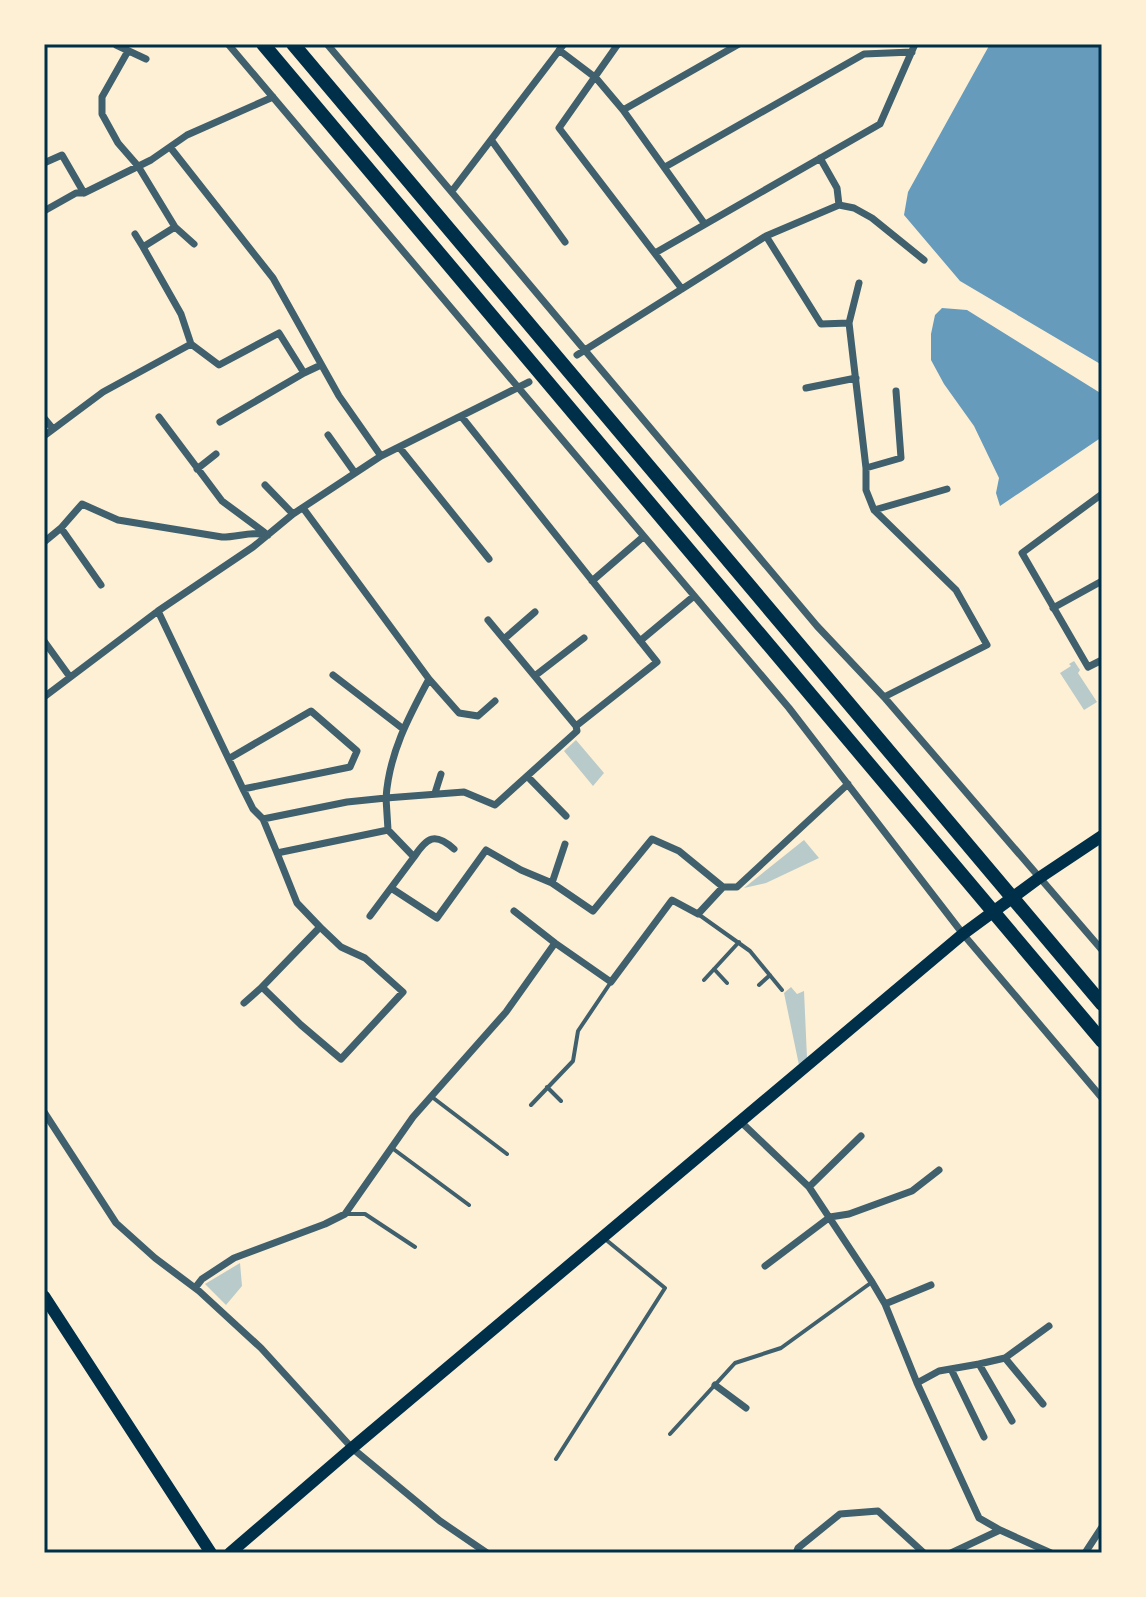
<svg xmlns="http://www.w3.org/2000/svg" width="1146" height="1597" viewBox="0 0 1146 1597" font-family="'Source Sans 3',sans-serif">
<style>
.green{fill:#b9caca}
.water{fill:#669bbc}
.lines{fill:none;stroke-linecap:round;stroke-linejoin:round}
.service{stroke:#3f606c;stroke-width:4}
.minor{stroke:#3f606c;stroke-width:7}
.primary{stroke:#003049;stroke-width:12}
.trunk{stroke:#003049;stroke-width:12}
.motorway{stroke:#003049;stroke-width:14}
.neatline{fill:none;stroke:#003049;stroke-width:3}
</style>
<rect width="100%" height="100%" fill="#fdf0d5"/>
<path class="green" d="M1074 661 1080 670 1078 673 1097 702 1084 710 1060 673 1071 666 1069 664Z
M576 740 604 773 593 786 564 751Z
M804 840 819 858 766 883 744 888Z
M791 987 797 994 804 991 807 1058 799 1065 784 993Z
M240 1263 242 1286 226 1305 205 1284Z"/>
<path class="water" d="M990 44H1102V365L960 281 904 215 908 192Z
M942 308 967 310 1102 394V437L1000 506 996 493 999 478 974 426 944 384 931 360V334L935 315Z"/>
<g class="lines">
<path class="service" d="M698 914 750 951 782 990
M714 969 727 983
M704 980 739 942
M759 985 770 975
M547 1087 561 1101
M432 1097 507 1154
M531 1105 573 1061 578 1031 611 982
M392 1148 469 1205
M347 1214H365L415 1247
M670 1434 735 1363 781 1348 872 1282
M556 1459 665 1288 605 1239"/>
<path class="minor" d="M228 44 789 708 963 934 1102 1098
M327 44 817 626 884 697 1102 950
M618 44 559 128 682 289
M116 45 146 59
M559 50 596 78 623 110 704 223
M128 51 102 97V114L118 143 138 166 175 227 143 247 181 314 191 344 219 365 279 333 304 373 321 365
M623 110 739 44
M492 141 565 242
M170 147 273 278 339 396 381 456
M820 158 837 188 839 205
M44 163 62 155 84 193
M665 167 864 54 912 52
M452 191 564 44
M44 211 76 193H84L151 160 187 135 273 97
M175 227 194 244
M135 234 143 247
M766 236 821 324 849 323
M655 253 880 124 915 44
M859 283 849 323 866 468V490L874 510 956 590 987 645 884 697
M577 355 766 236 839 205 854 208 872 218 924 260
M806 388 856 378
M159 417 222 501 264 532
M44 418 53 429
M220 422 304 373
M328 435 355 473
M44 436 103 392 191 344
M399 447 489 559
M866 468 901 458 896 391
M197 469 216 454
M265 485 293 514
M1102 494 1022 553 1088 667 1102 660
M303 508 429 679 459 713 478 716 495 701
M874 510 947 489
M61 528 82 504 118 520 222 537C240 537 249 531 268 535
M44 542 61 528 101 585
M592 581 643 537
M1053 608 1102 581
M158 611 243 789 253 809 263 819 277 853 388 830
M488 620 576 726
M504 639 535 612
M44 641 70 677
M640 641 694 596
M333 675 402 728
M536 675 584 638
M44 697 158 611 253 547 293 514 381 456 529 382
M230 758 311 711 357 751 350 767 243 789
M528 777 566 816
M435 793 441 774
M263 819 347 802 386 798C389 754 408 718 429 679
M277 853 297 903 320 927 262 987 301 1025 341 1059 403 992 365 958 341 947 320 927
M414 857C427 837 435 832 454 849
M552 883 565 844
M391 888 437 918 486 850 521 870 552 883 593 911 652 839 679 851 723 887
M514 911 555 943
M370 916 414 857 388 830 386 798 464 792 495 805 577 731 576 726 657 662 461 416
M244 1003 262 987
M44 1112 116 1223 155 1258 199 1291 261 1348 352 1448 440 1521 487 1553
M741 1122 809 1187 872 1282 885 1304 917 1383 979 1518 1000 1530
M809 1187 861 1136
M765 1266 830 1217 849 1214 912 1191 939 1170
M195 1288 202 1279 234 1258 325 1224 345 1214 413 1117 506 1012 555 943 611 982 672 900 698 914 723 887H737L848 784
M885 1304 931 1285
M1005 1358 1049 1326
M979 1364 1005 1358 1043 1404
M951 1369 984 1437
M917 1383 939 1371 979 1364 1012 1421
M715 1385 746 1408
M796 1553 798 1548 840 1514 878 1511 924 1553
M951 1553 1000 1530 1051 1553
M1085 1553 1102 1527"/>
<path class="primary" d="M230 1553 352 1448 963 934 1039 878 1102 836"/>
<path class="trunk" d="M44 1296 211 1553"/>
<path class="motorway" d="M263 44 1102 1041
M293 44 1102 1004"/>
</g>
<rect width="1146" height="1597" fill="none" stroke="#fdf0d5" stroke-width="92"/>
<rect x="46" y="46" width="1054" height="1505" class="neatline"/>
</svg>
